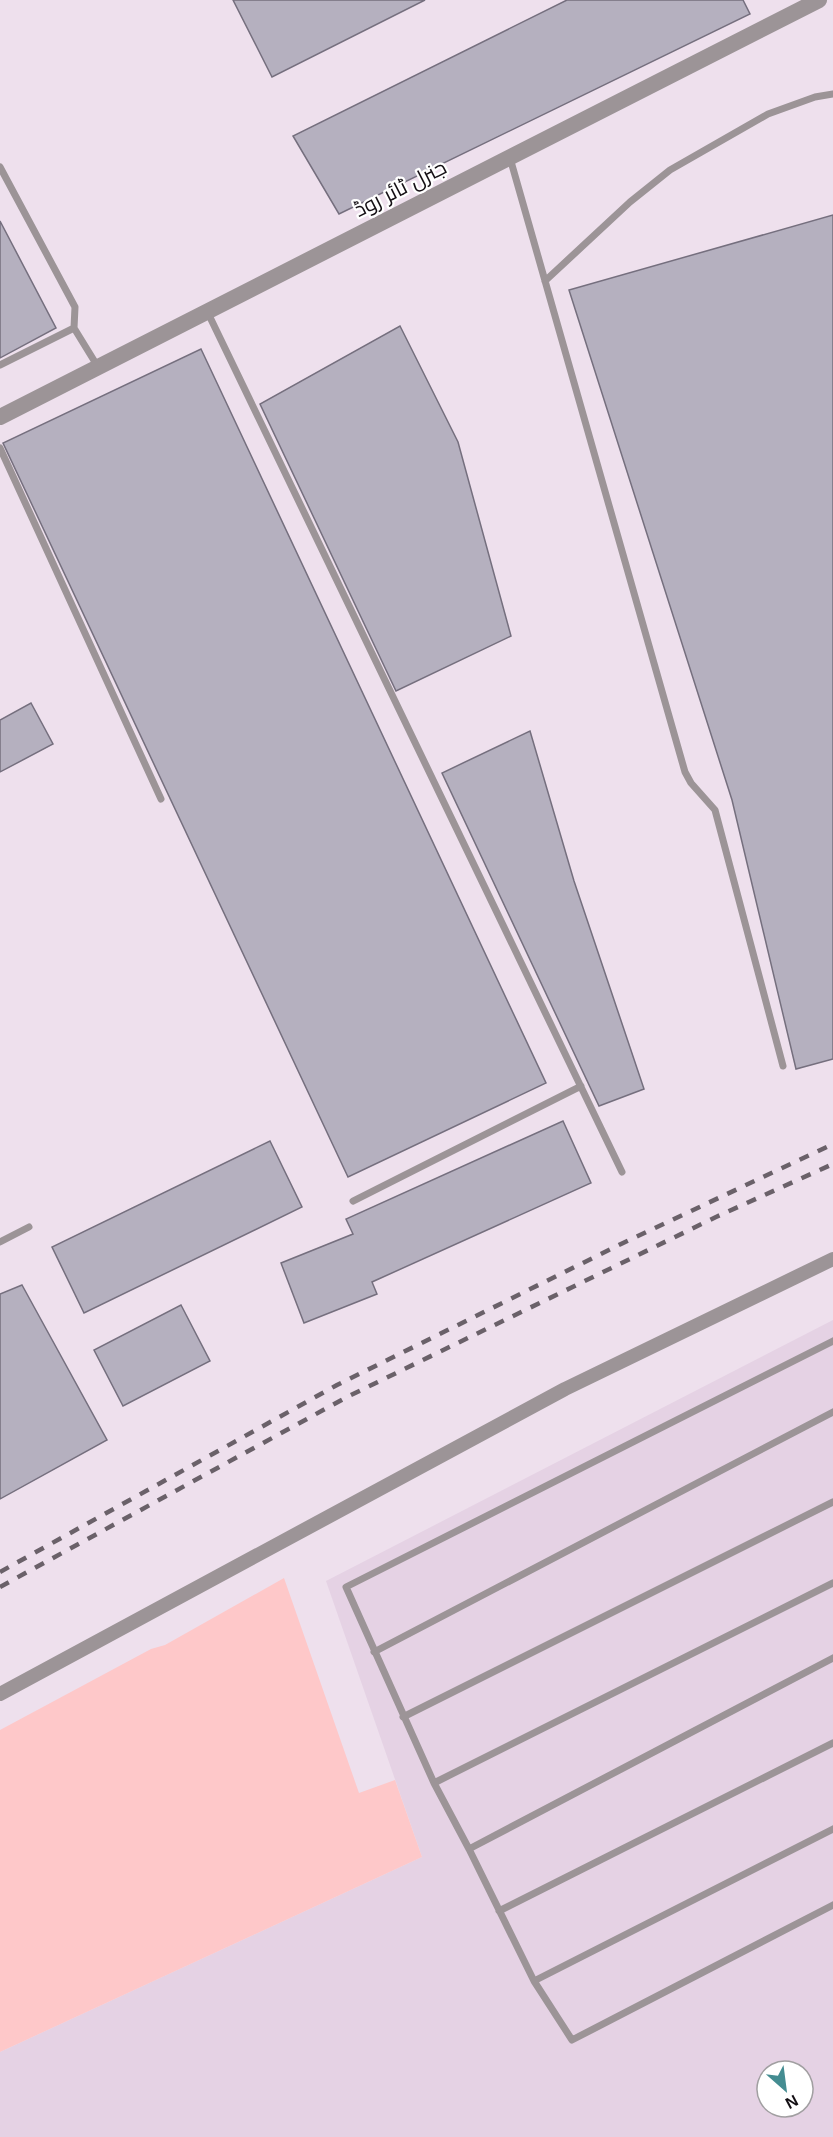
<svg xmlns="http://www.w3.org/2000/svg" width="833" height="2137" viewBox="0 0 833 2137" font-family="Helvetica,Cairo,sans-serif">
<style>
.built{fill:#e5d2e4;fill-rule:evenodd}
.green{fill:#fec8c9}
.building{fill:#b5b0bf;stroke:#756f7e;stroke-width:1.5}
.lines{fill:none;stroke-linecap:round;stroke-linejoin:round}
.service{stroke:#9c9497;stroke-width:7}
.minor{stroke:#9c9497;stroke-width:14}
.tertiary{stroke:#9c9497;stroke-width:16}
.rail{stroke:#6a6169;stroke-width:4.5;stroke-dasharray:10 10;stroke-linecap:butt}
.labels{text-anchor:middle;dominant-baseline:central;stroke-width:4.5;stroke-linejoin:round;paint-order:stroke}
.street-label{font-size:21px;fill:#140f14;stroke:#fff}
</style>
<rect width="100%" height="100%" fill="#eee0ed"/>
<path class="built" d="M833 1320V2137H0V2052L422 1857 326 1581ZM767 2071H803V2107H767Z"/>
<path class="green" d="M284 1578 359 1793 395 1780 422 1857 0 2052V1730L151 1649 165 1645Z"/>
<path class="building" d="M233 0H425L272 77Z
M567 0H743L750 14 339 214 293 136Z
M833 215V1059L796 1069 732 800 569 290Z
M0 221 56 328 0 358Z
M400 326 458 442 511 636 396 691 260 404Z
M201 349 546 1083 348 1177 3 443Z
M31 703 53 744 0 772V720Z
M530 731 574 881 644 1089 599 1106 442 773Z
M563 1121 591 1183 372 1282 377 1294 304 1323 281 1263 353 1234 346 1219Z
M270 1141 302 1207 84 1313 52 1247Z
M22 1285 107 1440 0 1499V1294Z
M181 1305 210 1361 123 1406 94 1350Z"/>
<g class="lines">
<path class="service" d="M510 158 685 772 691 783 715 810 783 1066
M0 167 75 307 74 328 98 367
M545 281 630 202 670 170 768 114 815 97 833 94
M207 311 622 1172
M0 365 74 328
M0 448 161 799
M353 1201 581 1086
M0 1242 29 1227
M833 1341 346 1587 434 1783 469 1849 534 1981 572 2040 833 1905
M374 1652 833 1412
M403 1717 833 1502
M434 1783 833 1583
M469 1849 833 1658
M499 1911 833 1743
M534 1981 833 1829"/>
<path class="minor" d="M0 1694 565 1389 833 1259"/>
<path class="tertiary" d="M0 417 819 0"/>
<path class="rail" d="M0 1572 337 1385 621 1244 833 1144
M0 1587 347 1397 716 1217 833 1164"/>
</g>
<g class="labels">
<g class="street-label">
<text transform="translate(400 188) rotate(-27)">جنرل ٹائر روڈ</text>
</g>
</g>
<g transform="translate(785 2089) rotate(152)"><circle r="28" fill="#ffffff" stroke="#a19fa1" stroke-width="1.5"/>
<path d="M0-4.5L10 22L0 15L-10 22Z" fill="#448c91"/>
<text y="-9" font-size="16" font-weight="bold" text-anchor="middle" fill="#140f14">N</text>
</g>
</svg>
